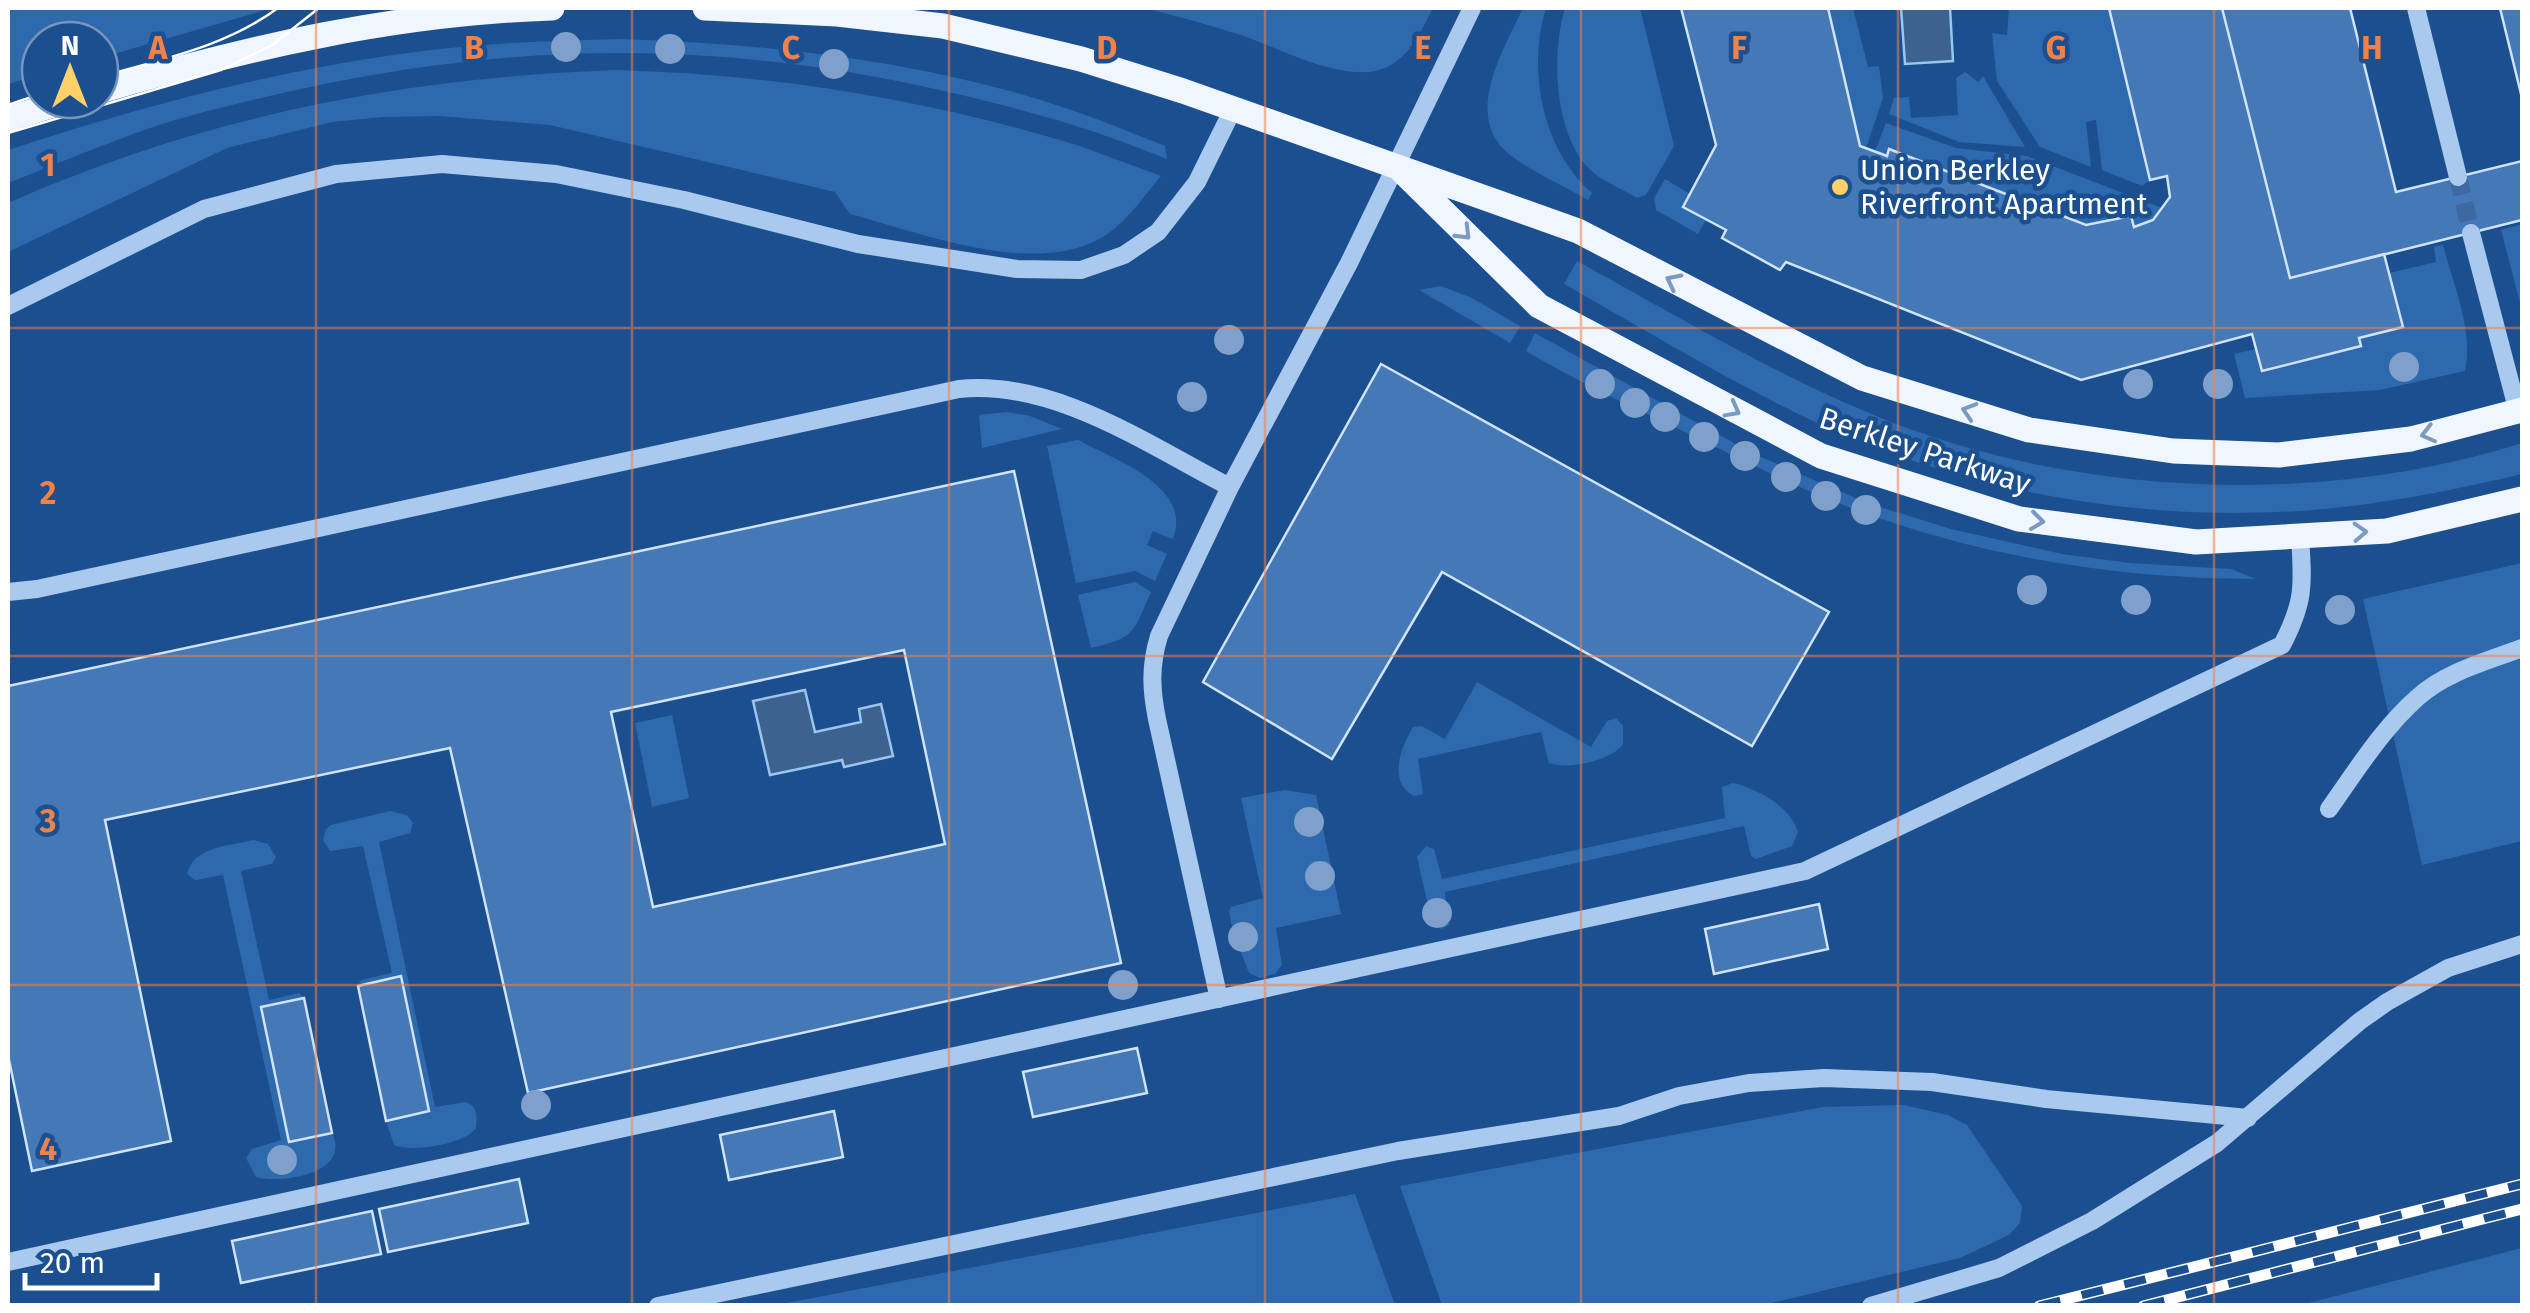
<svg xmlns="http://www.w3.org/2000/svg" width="2530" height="1313" viewBox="0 0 2530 1313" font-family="'Fira Sans',sans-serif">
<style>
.green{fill:#2e69ad}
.water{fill:#3c6290;stroke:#9cc4f0;stroke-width:2.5}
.building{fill:#4478b7;stroke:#cfe3fa;stroke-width:2.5;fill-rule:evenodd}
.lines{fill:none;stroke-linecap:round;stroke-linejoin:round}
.minor-tunnel{stroke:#3d69a0;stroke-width:18;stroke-dasharray:18 9;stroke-linecap:butt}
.minor{stroke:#a9c9ee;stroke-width:18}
.major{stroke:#f0f6ff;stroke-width:25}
.tram{stroke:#fff;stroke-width:2.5}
.rail-casing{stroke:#fff;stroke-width:11}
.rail{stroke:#1b4f8f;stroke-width:8;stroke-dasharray:22;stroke-linecap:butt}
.tree{fill:#7ea0ca}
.oneway{stroke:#7b9ac1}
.grid{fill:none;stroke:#ee8249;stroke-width:2.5;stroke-opacity:0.55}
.poi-dot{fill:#ffd166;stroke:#1b4f8f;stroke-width:4}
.labels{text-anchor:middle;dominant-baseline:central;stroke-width:9;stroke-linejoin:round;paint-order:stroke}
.poi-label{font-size:30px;fill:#fff;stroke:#1b4f8f;text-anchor:start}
.street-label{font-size:30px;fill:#fff;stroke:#1b4f8f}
.grid-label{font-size:32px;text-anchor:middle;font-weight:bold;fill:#ee8249;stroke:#1b4f8f;stroke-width:9;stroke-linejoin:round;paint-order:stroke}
</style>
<rect width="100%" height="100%" fill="#1b4f8f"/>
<path class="green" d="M8 8H272L100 58V40H40V75L8 84Z
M1145 8H1433C1422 29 1411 56 1387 67 1347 86 1280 48 1241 35 1209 25 1177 16 1145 8Z
M1523 8H1546C1527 69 1542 150 1592 193L1588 200C1564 186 1536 174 1513 157 1460 119 1503 51 1523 8Z
M1565 8H1640L1674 146 1646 195 1637 198C1624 190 1607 183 1595 174 1553 140 1551 54 1565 8Z
M1828 8H1853L1868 67 1879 66 1883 98 1866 148 1860 146Z
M2009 8H2109L2150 180 2142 186 2102 170 2096 120 2086 122 2091 167 2040 147 1997 81 1992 33 2007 35Z
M621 39C769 44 923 60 1065 108 1099 119 1132 133 1165 146L1167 159C1090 127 1015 107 935 89 715 40 516 42 296 90 249 101 202 111 156 126 106 143 57 164 8 183V150C135 108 266 73 400 54 473 43 547 41 621 39Z
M616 70C765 74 909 96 1053 138 1089 148 1125 163 1161 176 1143 197 1126 224 1101 238 1031 277 922 233 850 214L835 192 550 125 439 116 383 117 332 122 227 148 8 252V203C204 116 402 78 616 70Z
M1965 72 1978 82 1983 76 2025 147 1959 142 1889 114 1894 98 1909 97 1911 118 1958 115 1956 78Z
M1886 123 1956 148 2027 156 2162 208 2153 220 2134 227 2131 216 2086 225 1890 149 1887 156 1875 151Z
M1665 179 1690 194 1683 207 1706 220 1698 234 1656 210 1654 198Z
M2522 224V310L2501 230Z
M2443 245C2453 284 2474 331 2465 371L2380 390 2245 398 2234 354 2256 349 2262 371 2360 346 2359 338 2389 273 2436 262 2434 247Z
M1577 261C1677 316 1775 375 1881 418 2077 497 2321 507 2522 443V474C2463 488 2404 500 2343 507 2167 527 1978 497 1817 423 1730 382 1647 331 1564 284Z
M1441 286 1472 298 1520 326 1510 343 1419 290Z
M1535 333 1752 453 1867 503 1951 529 2062 554 2130 563 2231 569 2256 579C2109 579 1962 554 1826 498 1776 478 1729 453 1681 430 1628 405 1576 381 1526 351Z
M1007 412 1030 416 1062 429 982 448 979 415Z
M1078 440C1115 460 1193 486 1173 539L1153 531 1147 545 1167 554 1155 581 1135 571 1076 583 1047 446Z
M2522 563V841L2422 865 2363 599Z
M1135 582 1151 592C1133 632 1136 638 1091 648L1078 595Z
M1477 682 1591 747 1607 721 1616 718 1623 726V745C1609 761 1568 770 1549 763L1541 732 1418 759 1423 794 1414 796C1387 782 1401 747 1413 727L1422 726 1445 739Z
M672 715 689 798 652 807 635 723Z
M1733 783C1758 789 1790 806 1798 832L1792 846 1756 859 1751 856 1744 826 1445 892 1449 925 1442 929 1432 923 1417 857 1426 846 1434 849 1442 879 1725 818 1722 787Z
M1285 790 1316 795 1341 914 1276 928 1282 965 1275 974 1260 978 1249 973 1233 932 1229 911 1231 907 1263 898 1241 798Z
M390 811 407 815 413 823 410 833 379 842 435 1107 466 1102C478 1106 477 1117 476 1128 466 1144 411 1153 394 1145L386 1121 429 1111 401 977 358 986 361 980 392 973 363 846 330 851 323 840 326 829 331 825Z
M254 840 268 844 276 857 272 864 241 871 269 1000 299 993 304 998 261 1008 289 1141 332 1133C352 1174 280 1184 256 1177L246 1158 252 1149 281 1140 223 875 195 880 187 874C194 846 229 846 254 840Z
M1904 1105 1948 1115 1967 1125 2022 1206 2020 1223 2009 1235 1960 1258 1763 1305H1442L1400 1186 1823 1107Z
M1355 1194 1395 1305H776Z
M2522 1248V1305H2301Z"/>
<path class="water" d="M1901 8H1950L1953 61 1905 64Z
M805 690 815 732 861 722 859 709 881 704 893 756 844 767 842 760 770 775 753 701Z"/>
<path class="building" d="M1681 8H1828L1860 146 1887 156 1889 149 2086 225 2131 216 2134 227 2153 220 2170 197 2167 176 2150 180 2109 8H2222L2290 278 2384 254 2403 327 2359 338 2361 346 2262 371 2252 334 2081 380 1786 262 1780 270 1722 238 1726 230 1683 207 1716 145Z
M2222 8H2350L2396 192 2522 161V220L2290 278Z
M2500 8H2522V98Z
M1381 364 1829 612 1752 746 1442 572 1332 759 1203 682Z
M1014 471 1121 963 528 1093 450 748 105 820 171 1141 32 1171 8 1055V686ZM904 650 945 844 653 907 611 712Z
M1819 904 1828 949 1714 974 1705 929Z
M401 976 429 1111 386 1121 358 986Z
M304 998 332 1133 289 1142 261 1007Z
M1137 1048 1147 1093 1033 1117 1023 1072Z
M834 1111 843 1157 729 1180 720 1135Z
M519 1179 528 1223 388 1252 379 1209Z
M372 1211 381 1254 241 1283 232 1241Z"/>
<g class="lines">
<path class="minor-tunnel" d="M2458 177 2471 233"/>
<path class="minor" d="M2416 8 2458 177
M2471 233 2518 412
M8 306 204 209 336 174 442 164 556 174 684 200 858 244 1017 269 1081 270 1124 255 1158 232 1197 182 1233 109
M8 592 37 589 959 389C1054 379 1148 445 1230 487
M2329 809C2356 771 2382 729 2417 698 2445 672 2488 661 2522 648
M1219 999 1157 719C1151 689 1150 666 1159 636L1230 487 1349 263 1472 8
M8 1262 1805 871 2282 645C2305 601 2303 585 2300 536
M658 1306 1398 1151 1619 1116 1679 1096 1749 1083 1824 1078 1932 1082 2046 1099 2248 1118
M1871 1306 1999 1268 2092 1221 2217 1143 2360 1021 2387 1002 2448 968 2522 944"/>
<path class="major" d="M705 8 837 14 943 26 1081 59 1183 91 1578 231 1862 378 2029 430 2173 451 2279 455 2411 439 2522 410
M100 91C248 47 398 13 552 8
M8 119 69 100
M1402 171 1539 306 1821 456 2019 519 2196 542 2387 531 2522 499"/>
<path class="tram" d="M100 77C162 59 225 47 278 8
M8 105 40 94
M8 133 221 70 272 45 319 8"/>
<g class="rail-casing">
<path id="rail" d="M2039 1306 2522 1184
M2143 1306 2522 1209"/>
</g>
<use href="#rail" class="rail"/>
</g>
<g class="tree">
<circle cx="566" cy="47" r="15"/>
<circle cx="670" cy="49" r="15"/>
<circle cx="834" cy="64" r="15"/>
<circle cx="1229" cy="340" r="15"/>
<circle cx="2404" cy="367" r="15"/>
<circle cx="1600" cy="384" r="15"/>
<circle cx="2138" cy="384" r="15"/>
<circle cx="2218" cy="384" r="15"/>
<circle cx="1192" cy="397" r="15"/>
<circle cx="1635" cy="403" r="15"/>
<circle cx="1665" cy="417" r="15"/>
<circle cx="1704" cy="437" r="15"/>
<circle cx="1745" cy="456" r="15"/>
<circle cx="1786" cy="477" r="15"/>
<circle cx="1826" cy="496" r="15"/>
<circle cx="1866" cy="510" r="15"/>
<circle cx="2032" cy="590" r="15"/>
<circle cx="2136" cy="600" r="15"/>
<circle cx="2340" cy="610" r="15"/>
<circle cx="1309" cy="822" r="15"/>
<circle cx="1320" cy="876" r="15"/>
<circle cx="1437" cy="913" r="15"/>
<circle cx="1243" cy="937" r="15"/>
<circle cx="1123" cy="985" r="15"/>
<circle cx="536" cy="1105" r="15"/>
<circle cx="282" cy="1160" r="15"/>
</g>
<defs><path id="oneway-chevron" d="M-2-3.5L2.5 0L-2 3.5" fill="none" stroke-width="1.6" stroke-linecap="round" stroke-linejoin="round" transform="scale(2.5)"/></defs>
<g class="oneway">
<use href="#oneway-chevron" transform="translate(1464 233) rotate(45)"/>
<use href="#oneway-chevron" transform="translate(1673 281) rotate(-153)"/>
<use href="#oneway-chevron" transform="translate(1733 410) rotate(28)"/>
<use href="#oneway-chevron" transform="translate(1969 411) rotate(-163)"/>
<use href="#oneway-chevron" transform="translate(2428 434) rotate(166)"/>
<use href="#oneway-chevron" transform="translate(2037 521) rotate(7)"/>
<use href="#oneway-chevron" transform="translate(2360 532) rotate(-3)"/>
</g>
<path class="grid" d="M316 8V1306M632 8V1306M949 8V1306M1265 8V1306M1581 8V1306M1898 8V1306M2214 8V1306M8 328H2522M8 656H2522M8 985H2522"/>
<circle class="poi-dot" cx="1840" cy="187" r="10"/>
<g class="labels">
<g class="poi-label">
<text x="1860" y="170">Union Berkley<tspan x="1860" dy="34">Riverfront Apartment</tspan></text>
</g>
<g class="street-label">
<text transform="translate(1925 451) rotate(18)">Berkley Parkway</text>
</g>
</g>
<g class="grid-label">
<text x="158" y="59">A</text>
<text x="474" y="59">B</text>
<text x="791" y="59">C</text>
<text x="1107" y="59">D</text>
<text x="1423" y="59">E</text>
<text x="1739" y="59">F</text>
<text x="2056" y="59">G</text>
<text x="2372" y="59">H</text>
<text x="48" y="176">1</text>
<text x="48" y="504">2</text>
<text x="48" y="832">3</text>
<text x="48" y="1160">4</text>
</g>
<rect width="2530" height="1313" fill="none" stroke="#ffffff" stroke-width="20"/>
<g transform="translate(70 70)"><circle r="48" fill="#1b4f8f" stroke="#7695bc" stroke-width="2.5"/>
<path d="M0-8L18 38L0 25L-18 38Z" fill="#ffd166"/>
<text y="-15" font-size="28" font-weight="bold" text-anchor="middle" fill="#ffffff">N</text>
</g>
<path d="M25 1273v15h132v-15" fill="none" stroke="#ffffff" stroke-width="5"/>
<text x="40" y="1273" font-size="30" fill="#ffffff" stroke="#1b4f8f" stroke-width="8" paint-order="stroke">20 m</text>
</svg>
